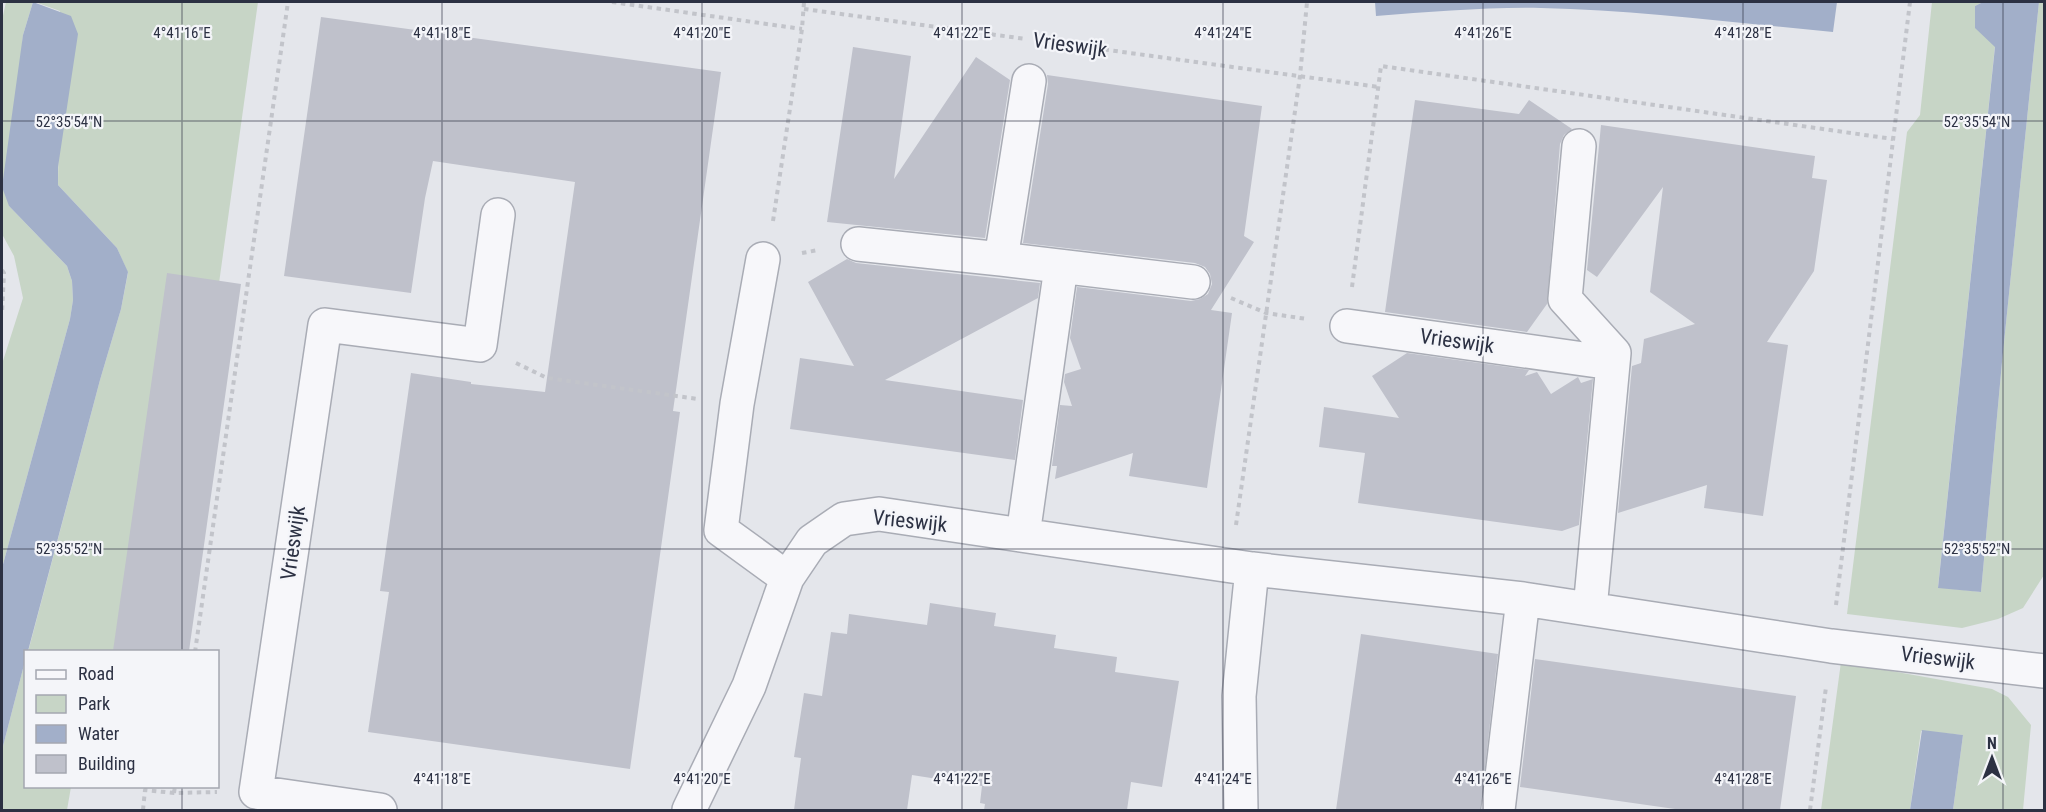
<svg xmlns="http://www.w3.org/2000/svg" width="2046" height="812" viewBox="0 0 2046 812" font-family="'Roboto Condensed',sans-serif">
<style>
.green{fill:#c7d5c6}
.water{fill:#a2afc9}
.building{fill:#bfc1cb}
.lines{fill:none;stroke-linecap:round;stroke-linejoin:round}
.street-casing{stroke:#a9acb5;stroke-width:36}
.path{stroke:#c2c4ca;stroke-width:4;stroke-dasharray:4.5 4.5;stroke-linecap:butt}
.street{stroke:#f7f7fa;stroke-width:33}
.ticks{fill:none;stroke:#2c3143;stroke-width:1.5;stroke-opacity:0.45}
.labels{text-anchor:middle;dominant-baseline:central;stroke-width:4.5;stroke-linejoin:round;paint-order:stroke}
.street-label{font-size:21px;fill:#2c3143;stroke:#f4f5f9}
.ticks-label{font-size:15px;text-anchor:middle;fill:#2c3143;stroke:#f4f5f9;stroke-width:4.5;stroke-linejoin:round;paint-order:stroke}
</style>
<rect width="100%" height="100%" fill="#e4e6eb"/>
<path class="green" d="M6 2H33L23 35 9 206 67 266 72 281 73 300 70 319 2 568V364L23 298 14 256 2 234V20Z
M35 2H258L168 651 28 652 100 380 121 309 128 273 117 248 58 185 60 11Z
M1932 2H1983L1975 6 1995 46 1938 587 1981 592 2002 362 2039 2H2044V575L2023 608 1998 619 1962 628 1847 614 1907 132 1920 115Z
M25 661 26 786 71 787 67 810H2V750Z
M1841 662 1992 689 2008 697 2031 725 2023 810H1953L1963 735 1921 731 1910 810H1821Z"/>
<path class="water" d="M33 2 71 16 78 34 58 167V185L117 248 128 272 121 309 100 380 28 651 26 652 25 661 2 750V568L70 319 73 300 72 281 67 266 9 206 2 187 23 35Z
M1375 2H1837L1833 32C1736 23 1638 10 1541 8 1486 7 1431 12 1376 16Z
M1983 2H2039L2002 362 1981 592 1938 588 1995 47 1975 28V6Z
M1922 730 1963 735 1953 810H1910Z"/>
<path class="building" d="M321 17 721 72 673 411 680 412 630 769 368 732 389 592 380 591 411 373 471 382V384L545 392 575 182 433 161 425 198 411 293 284 276Z
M853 47 911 56 894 179 976 57 1010 80 985 238 827 222Z
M1047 75 1262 106 1244 236 1254 242 1211 310 1232 313 1207 488 1129 476 1133 453 1055 479 1057 466H1052L1060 405 1072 406 1064 382 1065 374 1081 369 1070 338 1077 287 1191 301 1200 299 1208 294 1212 284 1210 274 1205 267 1195 263 1023 243 1048 84Z
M1415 100 1519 114 1529 100 1572 129 1564 135 1560 144 1547 304 1527 332 1385 312Z
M1601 125 1815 156 1812 178 1827 180 1814 271 1767 342 1788 345 1763 516 1704 508 1707 485 1618 513 1632 366 1641 363 1644 339 1695 324 1650 292 1663 187 1597 277 1587 270Z
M847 259 856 263 1040 283 1038 298 885 380 1023 400 1015 460 790 429 800 358 854 366 808 282Z
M167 273 241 284 189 651H113Z
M1407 353 1529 370 1525 376 1537 372 1551 394 1578 377 1581 383 1593 379 1579 525 1562 531 1358 503 1365 453 1319 447 1324 407 1399 418 1372 376Z
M930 603 996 613 994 626 1056 635 1054 648 1117 657 1115 672 1179 681 1162 787 1131 782 1127 810H984L985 804 980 803 982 786 912 775 907 810H794L801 758 794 757 804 693 822 696 831 632 847 634 849 614 927 625Z
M1361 634 1498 654 1480 810H1336Z
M1535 659 1796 696 1780 810H1682L1520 787Z"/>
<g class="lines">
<g class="street-casing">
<path id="street" d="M1579 146 1565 299 1614 353 1590 609
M858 244 1001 259 1193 282
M763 259 737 404 721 530 787 578
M1001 259 1029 81
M1347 326 1612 363
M1023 535 1061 267
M380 810 256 792 325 325 480 345 498 215
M689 810 749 686 787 578 812 541 844 519 879 514 1252 569 1523 599 1831 646 2044 671
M1241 810 1239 696 1252 569
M1498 810 1523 599"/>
</g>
<path class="path" d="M612 2 802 29
M804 9 1026 39
M1042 41 1379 87
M773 221 802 29 804 2
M802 253 818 250
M2 270 4 273 2 313
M1352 287 1381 66 1893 139
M1231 298 1266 313 1307 319
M516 363 547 378 698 399
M1236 525 1300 76 1307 2
M1836 605 1910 2
M195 652 288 2
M174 793 175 786
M143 810 145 790 174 793 217 792
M1810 810 1826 687"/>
<use href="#street" class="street"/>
</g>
<path class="ticks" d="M182 2V652M442 2V810M702 2V810M962 2V810M1223 2V810M1483 2V810M1743 2V810M2003 2V810M2 121H2044M2 549H2044M182 786V810"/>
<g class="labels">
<g class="street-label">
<text transform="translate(1070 45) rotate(8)">Vrieswijk</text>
<text transform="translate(1457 341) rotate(8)">Vrieswijk</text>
<text transform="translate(910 521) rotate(6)">Vrieswijk</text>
<text transform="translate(293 543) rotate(-82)">Vrieswijk</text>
<text transform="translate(1938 658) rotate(7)">Vrieswijk</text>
</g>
</g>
<g class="ticks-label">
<text x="182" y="38">4°41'16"E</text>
<text x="442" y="38">4°41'18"E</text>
<text x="702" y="38">4°41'20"E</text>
<text x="962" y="38">4°41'22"E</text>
<text x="1223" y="38">4°41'24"E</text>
<text x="1483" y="38">4°41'26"E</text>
<text x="1743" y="38">4°41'28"E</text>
<text x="69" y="127">52°35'54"N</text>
<text x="1977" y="127">52°35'54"N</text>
<text x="69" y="554">52°35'52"N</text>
<text x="1977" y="554">52°35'52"N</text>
<text x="442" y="784">4°41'18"E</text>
<text x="702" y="784">4°41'20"E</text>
<text x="962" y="784">4°41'22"E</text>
<text x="1223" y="784">4°41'24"E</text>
<text x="1483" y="784">4°41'26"E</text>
<text x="1743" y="784">4°41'28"E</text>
</g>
<rect width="2046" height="812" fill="none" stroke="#2c3143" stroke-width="6"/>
<rect x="24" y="650" width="195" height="138" fill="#f4f5f9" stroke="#a4a7b0" stroke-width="1.5"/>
<rect x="36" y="670" width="30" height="9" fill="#f7f7fa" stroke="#a4a7b0" stroke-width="1.5"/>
<text x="78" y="680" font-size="18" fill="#2c3143">Road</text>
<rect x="36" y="695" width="30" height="18" fill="#c7d5c6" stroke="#a4a7b0" stroke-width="1.5"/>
<text x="78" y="710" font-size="18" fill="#2c3143">Park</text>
<rect x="36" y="725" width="30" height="18" fill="#a2afc9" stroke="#a4a7b0" stroke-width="1.5"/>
<text x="78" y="740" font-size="18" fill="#2c3143">Water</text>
<rect x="36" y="755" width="30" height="18" fill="#bfc1cb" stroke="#a4a7b0" stroke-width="1.5"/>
<text x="78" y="770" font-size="18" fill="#2c3143">Building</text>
<g transform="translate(1992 758)" stroke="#f4f5f9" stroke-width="4.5" paint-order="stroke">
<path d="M0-4.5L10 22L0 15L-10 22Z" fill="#2c3143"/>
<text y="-9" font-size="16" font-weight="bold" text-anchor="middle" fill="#2c3143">N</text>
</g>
</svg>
